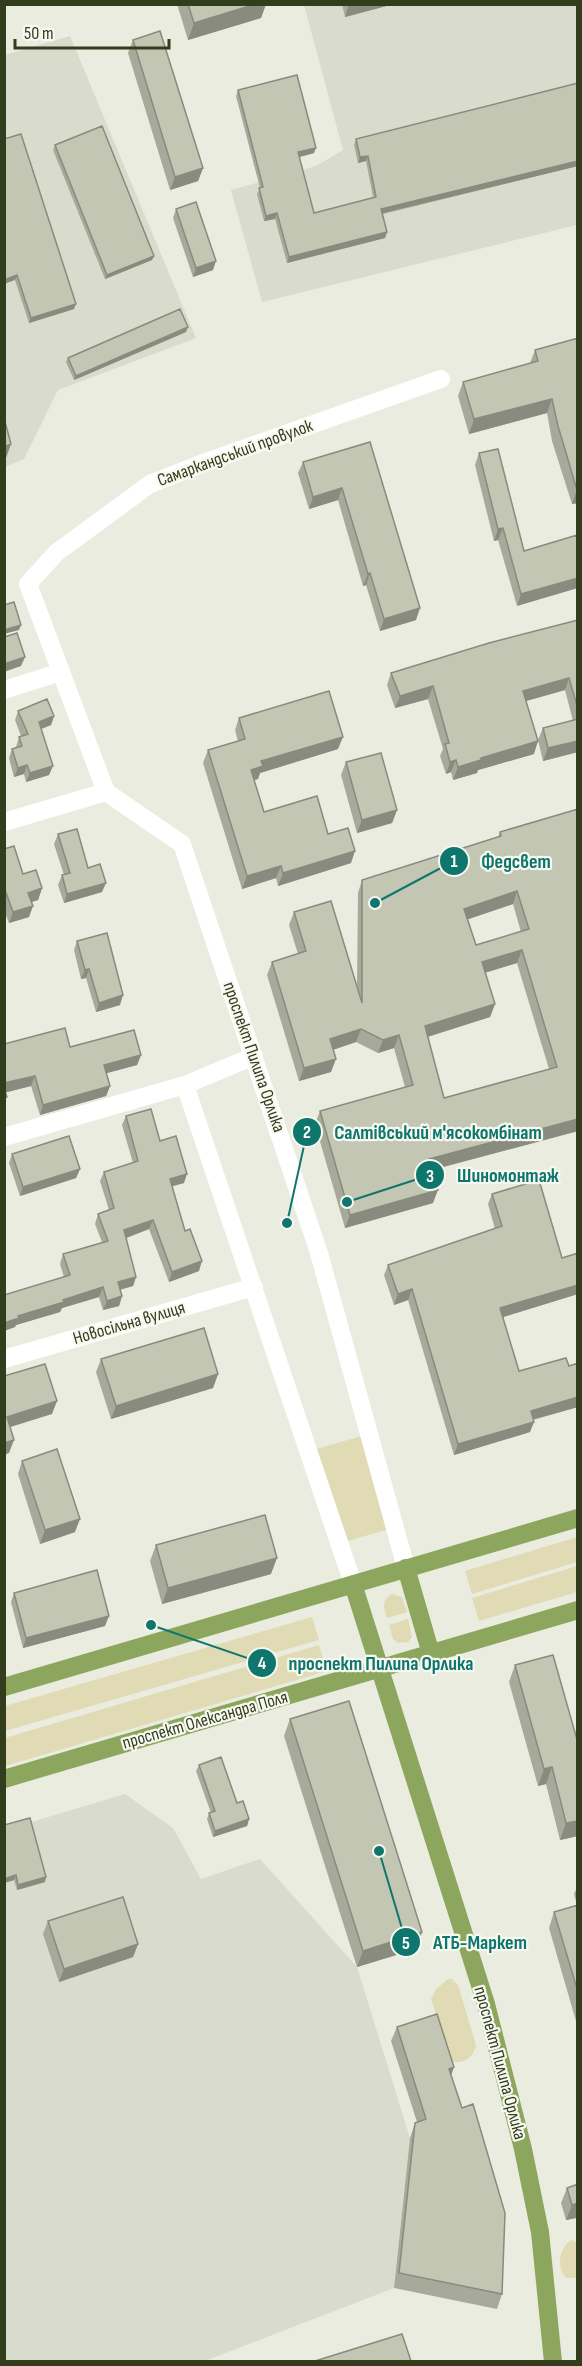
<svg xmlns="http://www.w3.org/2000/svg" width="582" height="2366" viewBox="0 0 582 2366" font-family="'Sofia Sans Condensed',sans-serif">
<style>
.built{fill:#d9dbcc}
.green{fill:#e0dbb4}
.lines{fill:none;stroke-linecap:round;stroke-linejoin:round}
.minor{stroke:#fff;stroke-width:18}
.major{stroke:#8ca65d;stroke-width:18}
.wall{fill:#a7aa9a;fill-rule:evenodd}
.shaded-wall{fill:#888b7d}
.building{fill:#c2c6b3;stroke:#888b7d;stroke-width:1.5;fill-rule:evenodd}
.labels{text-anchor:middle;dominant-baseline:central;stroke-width:4.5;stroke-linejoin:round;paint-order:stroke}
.street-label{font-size:18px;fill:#323d1e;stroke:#f7f8ef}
.leader{fill:none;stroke:#0f766e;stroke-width:2}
.callout-dot{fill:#0f766e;stroke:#f7f8ef;stroke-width:2}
.mark-label{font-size:18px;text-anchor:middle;font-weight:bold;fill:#fff}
.callout-label{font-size:20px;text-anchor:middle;font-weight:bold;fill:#0f766e;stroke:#f7f8ef;stroke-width:4.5;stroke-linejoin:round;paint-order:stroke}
</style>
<rect width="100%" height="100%" fill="#e9ecde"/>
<path class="built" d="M304 5H577V225L262 302 231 190 316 166 343 150Z
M70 36 196 338 58 390 24 459 5 467V55Z
M125 1794 173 1828 201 1879 260 1859 357 1967 410 2138 394 2288 205 2361 5 2362V1830Z"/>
<path class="green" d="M362 1436 389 1529 348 1541 316 1449Z
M577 1537V1562L472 1594 465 1571Z
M577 1566V1592L479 1621 472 1598Z
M392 1594 402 1597 407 1612 387 1618C384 1608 381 1600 392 1594Z
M312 1617 319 1640 5 1731V1706Z
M408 1619 412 1637 408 1642 398 1643 393 1639 389 1625Z
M319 1645 327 1671 5 1766V1738Z
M448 1979H452L458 1985 476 2045C474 2058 461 2066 450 2060L431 1999 436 1989Z
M571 2240 577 2243V2278H566C556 2267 559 2249 571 2240Z"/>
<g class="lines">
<path class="minor" d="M4 690 61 672
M106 792 182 844 319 1253 406 1568
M106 792 28 584 56 553 150 484 206 462 441 379
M4 822 106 792
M185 1085 353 1584
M4 1137 185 1085 254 1056
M4 1359 254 1287"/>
<path class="major" d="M406 1568 431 1654
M353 1584 486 2004 523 2149 540 2232 553 2362
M4 1687 578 1518
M4 1779 578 1610"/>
</g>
<path class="wall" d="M177 4H266L261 18 188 40Z
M342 4H394L345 17Z
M133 40 203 168 198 181 170 190 128 53Z
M578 83V166L383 214 387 232 385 238 287 263 275 219 264 221 257 194 260 188 236 96 238 90 314 153 299 157 314 213 373 197 366 161 358 163 354 145 356 139Z
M4 139 74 309 29 323 15 280Z
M55 145 154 256 152 260 105 279 53 150Z
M176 209 213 270 193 277 173 218Z
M186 332 74 380 66 362 68 358Z
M578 338V503L572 504 552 441 547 413 469 434 458 396 463 382 530 363 535 350Z
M370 442 416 620 380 631 366 585 363 586 338 500 309 509 298 473 303 462Z
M479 453 524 551 578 535 517 606 498 540 494 541 475 465Z
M578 620V752L543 761 538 740 543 728 573 721 565 690 526 701 534 754 478 770 477 773 453 780 451 772 446 774 440 756 443 749 428 699 395 708 387 685 391 673Z
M18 711 54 716 51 725 41 729 49 775 26 782 24 774 14 777 9 758 12 749 16 747 19 737 21 736 15 720Z
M239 718 338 749 260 773 258 779 254 780 264 812 328 834 351 863 278 886 276 878 242 889 203 763 208 750 238 741 235 730Z
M346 762 397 810 392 823 357 833 341 775Z
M578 809V1131L432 1170 433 1203 345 1228 315 1124 320 1111 405 1087 394 1048 378 1053 356 1042 333 1050 331 1072 299 1081 267 975 272 962 298 954 289 925 294 912 357 988 358 893 362 880 498 837 500 832ZM513 904 521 932 476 945 468 919ZM517 963 549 1069 444 1098 428 1037 490 1017 495 1004 485 973Z
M58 834 102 892 64 903 58 885 62 875H64L54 844Z
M4 849 23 874 42 888 38 900 32 902 29 917 9 923 4 910Z
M77 941 120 1005 96 1012 86 978 81 979 74 950Z
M4 1044 70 1047 141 1055 137 1065 106 1073 110 1086 106 1096 40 1115 31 1086 6 1092Z
M126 1116 160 1141 184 1183 172 1186 185 1231 199 1271 169 1282 149 1229 126 1238 136 1277 133 1286 120 1290 122 1296 119 1306 103 1310 99 1297 62 1308 60 1312 16 1325 15 1327 4 1331 64 1277 60 1264 63 1254 102 1242 95 1224 98 1214 109 1210 100 1181 104 1172 133 1163 122 1125Z
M12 1154 80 1169 76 1178 20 1196 9 1163Z
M492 1194 562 1258 578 1253V1294L503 1317 519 1371 569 1366 578 1363V1407L533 1420 530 1432 454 1455 408 1300 394 1305 384 1275 388 1265 495 1229 488 1204Z
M101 1359 218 1374 213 1388 111 1419 96 1372Z
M22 1461 75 1532 40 1544 18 1474Z
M156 1545 271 1574 162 1604 150 1561Z
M14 1593 105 1626 23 1648 11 1602Z
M515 1665 578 1836 560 1840 546 1784 538 1786 509 1682Z
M290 1719 422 1932 416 1949 357 1967 284 1736Z
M199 1765 249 1819 247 1826 213 1837 207 1819 209 1813H211L196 1771Z
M4 1825 45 1882 17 1890 14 1880 4 1883Z
M578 1885V2028L549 1928 554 1912 577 1905 574 1894Z
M48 1921 138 1944 133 1957 59 1982 43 1934Z
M397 2027 451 2076 502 2294 497 2309 394 2288 410 2138 415 2123 417 2122 391 2041Z
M578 2184V2223L576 2218 566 2220 561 2203 567 2188Z"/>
<path class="shaded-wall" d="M256 4H266L261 18 188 40 194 23Z
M349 4H394L345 17Z
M316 148 314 153 296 158 298 152Z
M368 156 366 161 358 163 360 157Z
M578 161V166L379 214 381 209Z
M203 168 198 181 170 190 175 177Z
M277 213 275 219 264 221 266 216Z
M387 232 385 238 287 263 289 257Z
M154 256 152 260 105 279 107 275Z
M216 261 213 270 193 277 196 268Z
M17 275 15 280 4 284V280Z
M76 304 74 309 29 323 31 318Z
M188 327 186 332 74 380 76 376Z
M552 399 547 413 469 434 474 419Z
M11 444 6 458 4 459V447Z
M342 488 338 500 309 509 313 497Z
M577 490 578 503 572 504Z
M503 528 498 540 494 541 498 529Z
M370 573 366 585 363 586 368 574Z
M578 578V588L517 606 521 594Z
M420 608 416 620 380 631 384 619Z
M21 625 19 630 4 634V630Z
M25 657 21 666 4 672V664Z
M569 678 565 690 519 703 523 691Z
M433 686 428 699 395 708 400 696Z
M54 716 51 725 36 731 39 722Z
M343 737 338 749 260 773 258 779 246 782 251 770 261 761Z
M538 741 534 754 478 770 477 773 453 780 458 767 481 758Z
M578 741V752L543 761 548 748Z
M456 760 451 772 446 774 450 762Z
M27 765 24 774 14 777 18 768Z
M53 766 49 775 26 782 30 773Z
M397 810 392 823 357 833 362 820Z
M355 851 351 863 278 886 283 873Z
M281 866 276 878 242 889 247 876Z
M106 883 102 892 64 903 67 894Z
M42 888 38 900 24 904 28 893Z
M517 891 513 904 460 922 464 909Z
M33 906 29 917 9 923 13 912Z
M522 950 517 963 477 975 482 962Z
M89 969 86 978 81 979 85 970Z
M123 995 120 1005 96 1012 99 1003Z
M495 1004 490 1017 420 1039 425 1026Z
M361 1029 356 1042 326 1052 330 1039Z
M399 1035 394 1048 378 1053 383 1040Z
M141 1055 137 1065 100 1075 104 1065Z
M336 1059 331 1072 299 1081 304 1068Z
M35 1076 31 1086 4 1093V1083Z
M110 1086 106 1096 40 1115 43 1105Z
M578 1119V1131L424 1172 429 1159Z
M80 1169 76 1178 20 1196 23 1187Z
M187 1174 184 1183 166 1188 170 1179Z
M438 1190 433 1203 345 1228 350 1215Z
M153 1220 149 1229 121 1240 124 1230Z
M202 1261 199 1271 169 1282 172 1272Z
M136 1277 133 1286 114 1291 118 1282Z
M578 1285V1294L497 1319 500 1308Z
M103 1287 99 1297 62 1308 60 1312 16 1325 15 1327 4 1331V1323L18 1316 63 1300Z
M412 1289 408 1300 394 1305 398 1294Z
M122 1296 119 1306 103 1310 107 1301Z
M218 1374 213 1388 111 1419 116 1406Z
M578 1397V1407L527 1421 531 1411Z
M57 1401 52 1414 4 1429 7 1417Z
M534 1422 530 1432 454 1455 458 1444Z
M14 1440 9 1453 4 1455V1443Z
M80 1519 75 1532 40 1544 45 1530Z
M277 1558 271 1574 162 1604 168 1588Z
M109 1616 105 1626 23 1648 26 1638Z
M552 1767 546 1784 538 1786 544 1769Z
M249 1819 247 1826 213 1837 215 1831Z
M578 1821V1836L560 1840 566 1823Z
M16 1875 14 1880 4 1883V1879Z
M46 1877 45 1882 17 1890 18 1885Z
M422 1932 416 1949 357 1967 363 1951Z
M138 1944 133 1957 59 1982 64 1969Z
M454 2067 449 2082V2069Z
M578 2203V2213L576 2218 566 2220 572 2205Z"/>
<path class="building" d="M188 4H256L194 23Z
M160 31 203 168 175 177 133 40Z
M297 75 316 148 298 152 314 213 376 197 368 156 360 157 356 139 578 83V161L381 209 387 232 289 257 277 213 266 216 259 188 263 187 238 90Z
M102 126 154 256 107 275 55 145Z
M21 134 76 304 31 318 17 275 4 280V139Z
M196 202 216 261 196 268 176 209Z
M180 309 188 327 76 376 68 358Z
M578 338V490H577L558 426 552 399 474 419 463 382 538 361 535 350Z
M4 418 11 444 4 447Z
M370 442 420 608 384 619 370 573 368 574 342 488 313 497 303 462Z
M498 449 524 551 577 535 578 578 521 594 503 528 498 529 479 453Z
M14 602 21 625 4 630V605Z
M578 620V709L569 678 523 691 538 741 481 758V760L458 767 456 760 450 762 445 744 449 743 433 686 400 696 391 673 489 643Z
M17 633 25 657 4 664V637Z
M329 691 343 737 261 761 263 766 251 770 264 812 317 796 328 834 348 828 355 851 283 873 281 866 247 876 208 750 245 739 239 718Z
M47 699 54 716 39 722 53 766 30 773 27 765 18 768 12 749 22 746 19 737 28 734 18 711Z
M578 719V741L548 748 543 728Z
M381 753 397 810 362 820 346 762Z
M578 809V1119L429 1159 438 1190 350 1215 320 1111 413 1085 399 1035 383 1040 361 1029 330 1039 336 1059 304 1068 272 962 306 951 294 912 331 901 362 1003V880L501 836 500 832ZM517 891 529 929 476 945 464 909ZM522 950 557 1067 444 1098 425 1026 495 1004 482 962Z
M77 829 88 868 100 864 106 883 67 894 62 875 70 873 58 834Z
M14 846 23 874 36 870 42 888 28 893 33 906 13 912 4 887V849Z
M107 933 123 995 99 1003 89 969 85 970 77 941Z
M65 1028 70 1047 134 1030 141 1055 104 1065 110 1086 43 1105 35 1076 4 1083V1044Z
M4 1088 7 1097 4 1098Z
M151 1109 160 1141 176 1136 187 1174 170 1179 185 1231 190 1229 202 1261 172 1272 153 1220 124 1230 136 1277 118 1282 122 1296 107 1301 103 1287 63 1300 64 1302 18 1316 19 1318 4 1323V1295L70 1275 63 1254 108 1241 98 1214 114 1208 104 1172 138 1161 126 1116Z
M69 1136 80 1169 23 1187 12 1154Z
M539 1180 562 1258 578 1253V1285L500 1308 519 1371 566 1358 569 1366 578 1363V1397L531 1411 534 1422 458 1444 412 1289 398 1294 388 1265 502 1226 492 1194Z
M204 1328 218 1374 116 1406 101 1359Z
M45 1364 57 1401 7 1417 14 1440 4 1443V1376Z
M57 1449 80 1519 45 1530 22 1461Z
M265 1515 277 1558 168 1588 156 1545Z
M97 1570 109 1616 26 1638 14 1593Z
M553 1655 578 1743V1821L566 1823 552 1767 544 1769 515 1665Z
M349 1701 422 1932 363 1951 290 1719Z
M221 1757 237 1803 243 1801 249 1819 215 1831 209 1813 215 1811 199 1765Z
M30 1818 46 1877 18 1885 16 1875 4 1879V1825Z
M123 1897 138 1944 64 1969 48 1921Z
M578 1905V1992L554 1912Z
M437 2014 454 2067 449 2069 462 2108 473 2104 505 2213 502 2294 399 2273 415 2123 426 2119 397 2027Z
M578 2184V2203L572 2205 567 2188Z
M402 2334 411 2361H315Z"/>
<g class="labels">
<g class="street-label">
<text transform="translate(235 453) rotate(-20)">Самаркандський провулок</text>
<text transform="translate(254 1057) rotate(71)">проспект Пилипа Орлика</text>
<text transform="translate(129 1323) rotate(-16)">Новосільна вулиця</text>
<text transform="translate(205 1720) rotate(-16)">проспект Олександра Поля</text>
<text transform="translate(500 2063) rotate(75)">проспект Пилипа Орлика</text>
</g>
</g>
<path class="leader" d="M375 903L454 861M287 1223L307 1132M347 1202L430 1175M151 1625L262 1663M379 1851L406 1942"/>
<g class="callout-dot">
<circle cx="375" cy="903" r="6"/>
<circle cx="287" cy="1223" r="6"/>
<circle cx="347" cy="1202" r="6"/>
<circle cx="151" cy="1625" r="6"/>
<circle cx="379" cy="1851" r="6"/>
<circle cx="454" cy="861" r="15"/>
<circle cx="307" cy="1132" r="15"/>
<circle cx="430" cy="1175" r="15"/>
<circle cx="262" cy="1663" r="15"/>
<circle cx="406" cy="1942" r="15"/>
</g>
<g class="mark-label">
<text x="454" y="867">1</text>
<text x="307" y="1138">2</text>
<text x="430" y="1182">3</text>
<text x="262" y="1669">4</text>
<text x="406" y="1949">5</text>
</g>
<g class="callout-label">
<text x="516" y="868">Федсвет</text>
<text x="438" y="1139">Салтівський м'ясокомбінат</text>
<text x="508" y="1182">Шиномонтаж</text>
<text x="381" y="1670">проспект Пилипа Орлика</text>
<text x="480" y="1949">АТБ-Маркет</text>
</g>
<rect width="582" height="2366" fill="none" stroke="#323d1e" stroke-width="12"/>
<path d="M15 39v9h154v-9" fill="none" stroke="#323d1e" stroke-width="3"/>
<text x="24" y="39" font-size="18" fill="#323d1e" stroke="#f7f8ef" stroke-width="4.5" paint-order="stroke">50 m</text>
</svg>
